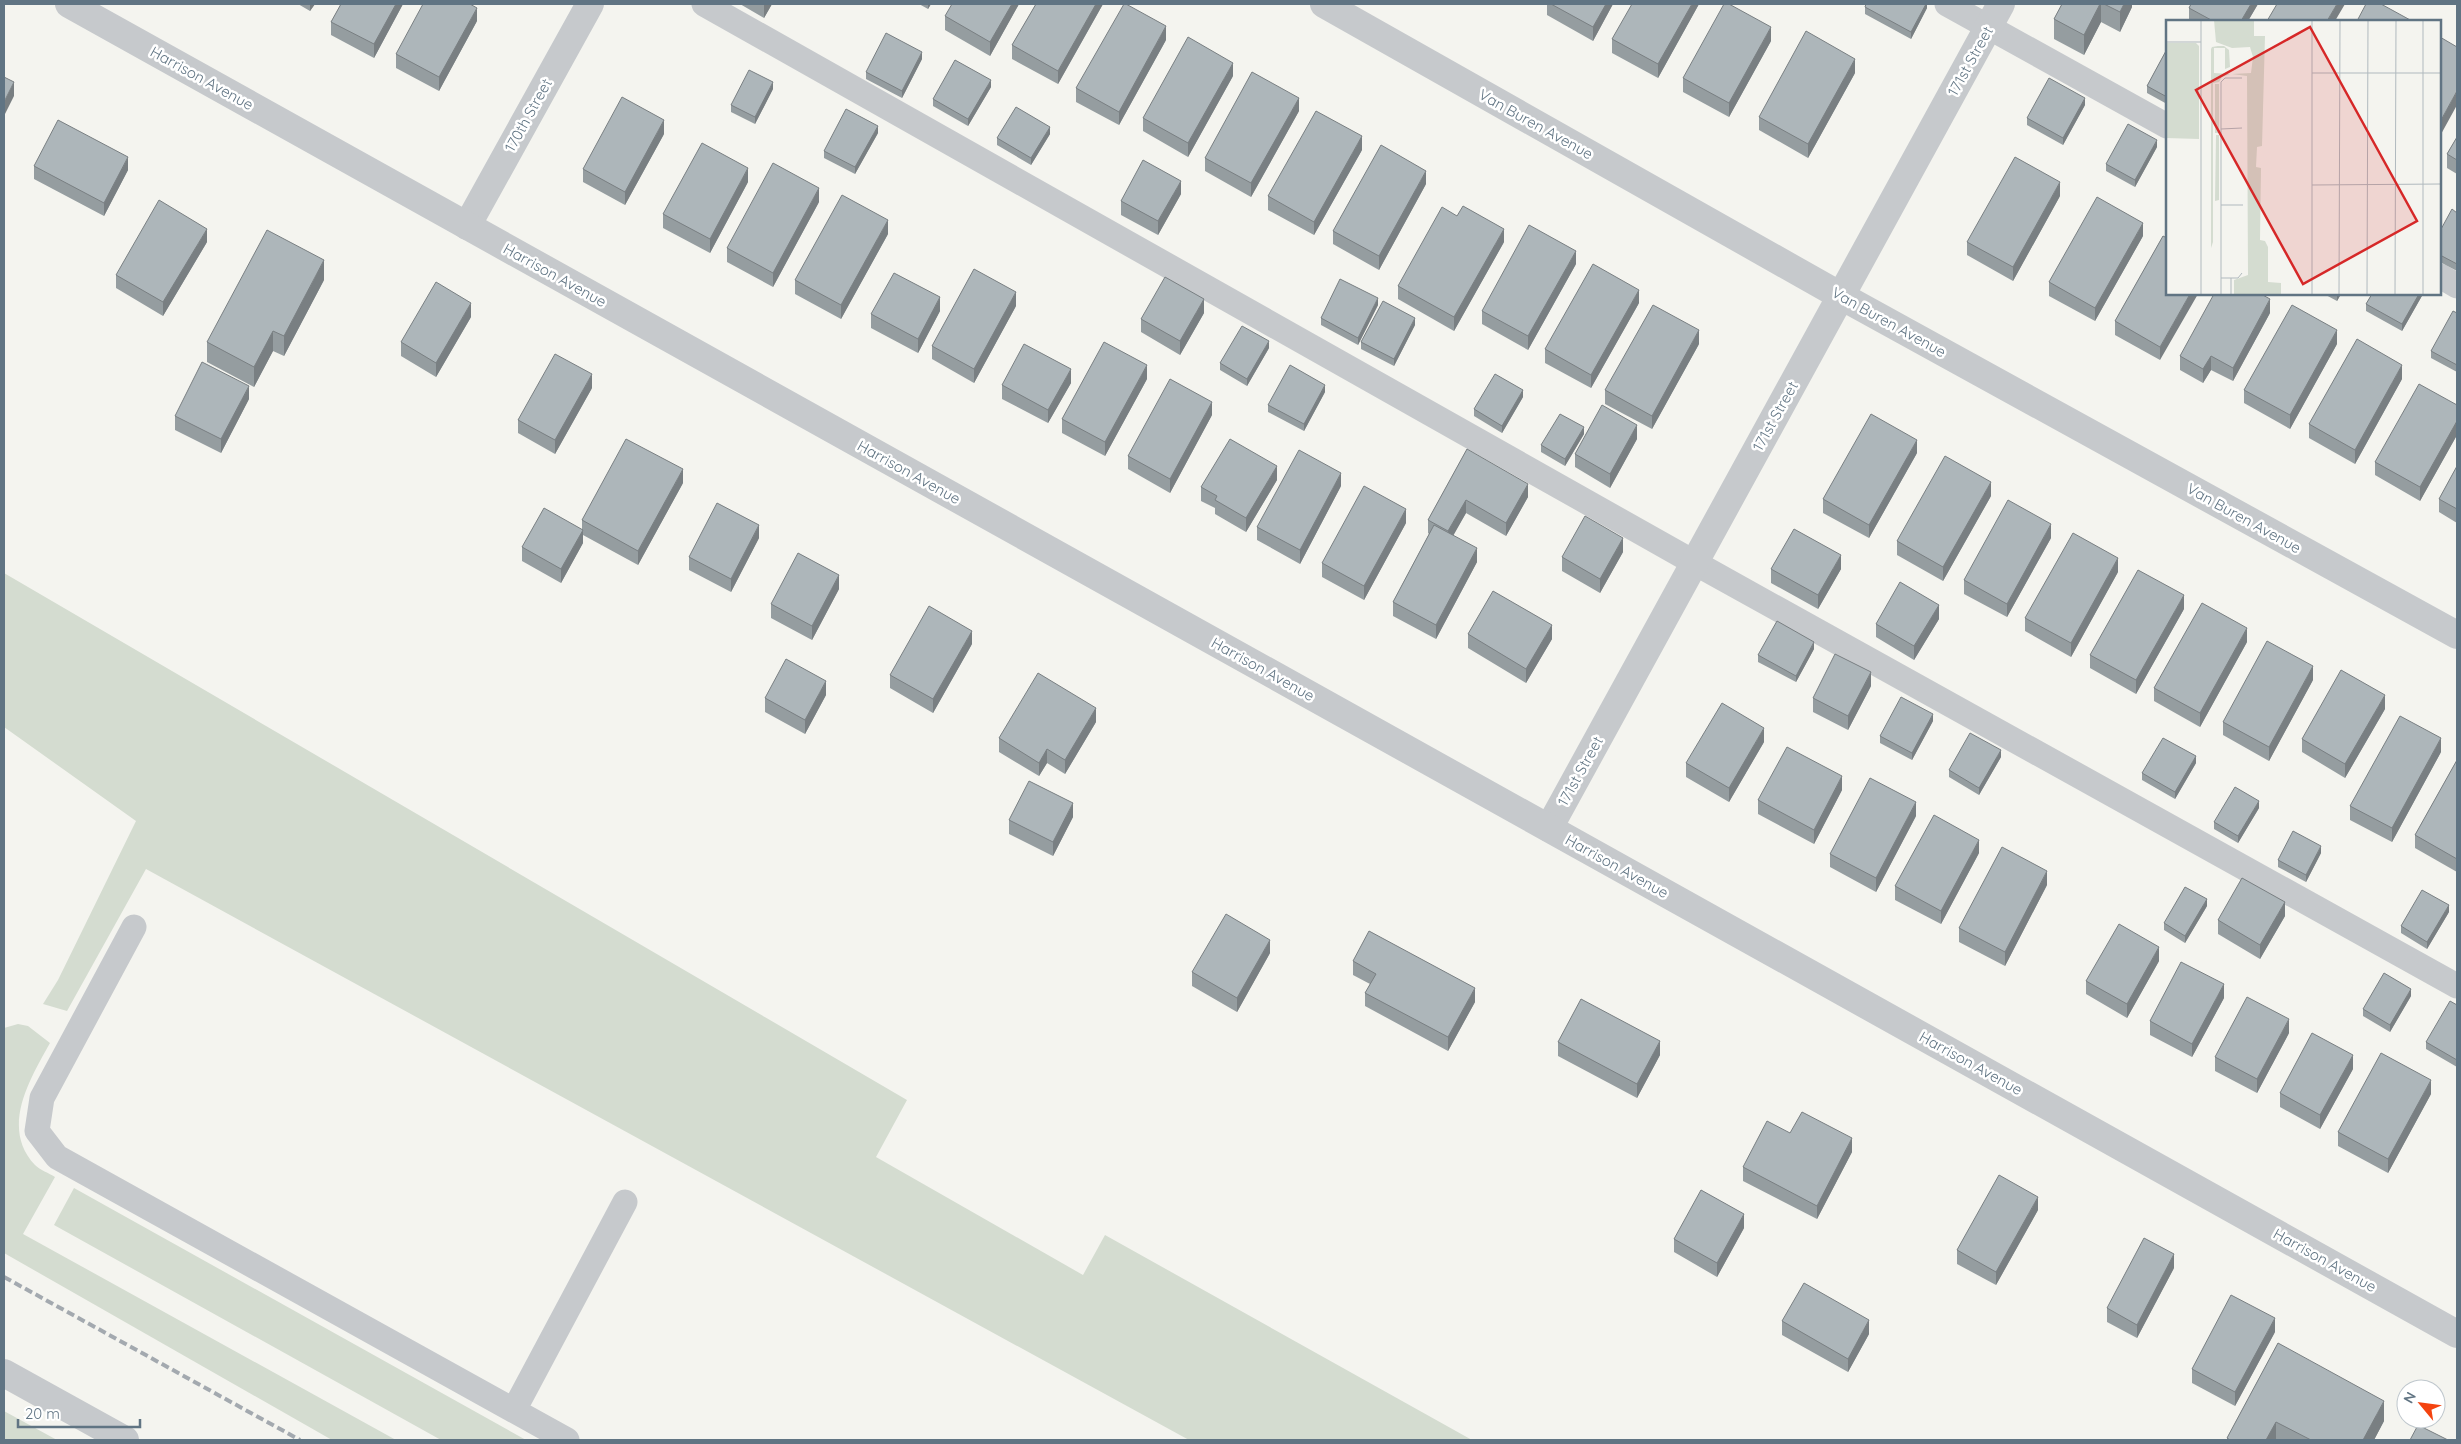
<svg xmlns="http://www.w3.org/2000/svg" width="2461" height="1444" viewBox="0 0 2461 1444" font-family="Quicksand,sans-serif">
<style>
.green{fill:#d4dcd0}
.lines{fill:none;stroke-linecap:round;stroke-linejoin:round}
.service{stroke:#c6c9cc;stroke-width:25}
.minor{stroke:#c6c9cc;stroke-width:28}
.tertiary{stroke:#c6c9cc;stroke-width:28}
.rail{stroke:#a3a9af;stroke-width:4;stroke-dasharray:8 4;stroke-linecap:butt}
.wall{fill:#959da0}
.shaded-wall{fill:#797f82}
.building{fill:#adb6ba;stroke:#797f82}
.labels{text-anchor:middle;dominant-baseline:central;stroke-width:5;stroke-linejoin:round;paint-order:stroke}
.street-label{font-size:15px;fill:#607483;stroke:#fff}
.inset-road{fill:none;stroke:#b0b9be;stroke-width:1}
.view{fill:#d62828;fill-opacity:0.15;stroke:#d62828;stroke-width:2.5}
.inset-edge{fill:none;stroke:#607483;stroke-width:2.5}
</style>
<rect width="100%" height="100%" fill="#f4f4ef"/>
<path class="green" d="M4 573 907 1100 876 1157 1083 1275 1105 1235 1472 1440H1189L146 869 67 1011 43 1004 58 980 136 821 4 727Z
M18 1024 28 1026 50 1043C30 1079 0 1128 35 1165 40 1170 49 1173 55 1177L23 1234 396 1440H332L4 1253V1028Z
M74 1188 526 1440H441L54 1225Z
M4 1411 57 1440H4Z"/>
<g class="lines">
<path class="service" d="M704 4 1695 563 2457 986
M1947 4 2167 126
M2440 276 2457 286
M134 927 42 1098 37 1131 57 1157 567 1440
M514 1410 625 1202"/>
<path class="minor" d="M1324 4 1841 296 2457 635
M467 226 590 4
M1549 828 2001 4
M4 1373 125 1440"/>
<path class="tertiary" d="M69 4 2457 1334"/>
<path class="rail" d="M4 1277 300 1440"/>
</g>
<path class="wall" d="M298 4H315L310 11Z
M341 4H403L374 58 331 35V22Z
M740 4H772L764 18Z
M919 4H931L928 9Z
M1019 4 990 56 945 30V16Z
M1036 4H1103L1058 84 1012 59V45Z
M1547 4H1613L1593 41 1547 15Z
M1699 4 1658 78 1612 53V39Z
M1927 4V8L1911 39 1865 14V7Z
M2062 4H2132V7L2120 32 2101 22 2084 55 2054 39V19Z
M2191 4H2258L2248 21H2189V8Z
M477 21 439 91 396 68V54Z
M1166 40 1119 125 1076 102V88Z
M1771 41 1729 117 1683 92V78Z
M2167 49V104L2147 93V86Z
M922 59 902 98 866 79V72Z
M1855 73 1808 158 1759 130V117Z
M1233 76 1188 157 1143 131V118Z
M991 87 968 126 933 106V99Z
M773 89 755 124 731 112V105Z
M2085 105 2063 145 2027 125V118Z
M1299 111 1251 197 1205 171V158Z
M878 133 855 174 824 158V151Z
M664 134 625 205 583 182V169Z
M1050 134 1031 165 997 145V138Z
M2457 137V174L2447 168V154Z
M2157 147 2135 187 2106 171V164Z
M1362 150 1314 235 1268 210V196Z
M34 166 128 170 104 216 34 179Z
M748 182 710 253 663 228V214Z
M1426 184 1379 270 1333 244V231Z
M1181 194 1158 235 1121 215V201Z
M2060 196 2013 281 1967 255V242Z
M819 202 773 287 727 262V248Z
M2457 213V271L2440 262V231Z
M888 234 841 319 795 294V280Z
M2143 236 2095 321 2049 296V282Z
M2163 236 2160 360 2115 335V321Z
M207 242 163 316 116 288V275Z
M1504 242 1454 331 1398 299V286Z
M1576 264 1528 350 1482 324V311Z
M324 280 284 356 273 351 254 387 207 362V342Z
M2324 294H2341L2337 301Z
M2372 294H2423L2402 331 2366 311V304Z
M1639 303 1591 388 1545 363V349Z
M1378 305 1358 345 1321 325V318Z
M1016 306 974 383 932 359V346Z
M940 311 918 353 871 328V314Z
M1204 313 1180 355 1141 332V319Z
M2270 313 2233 381 2211 370 2203 383 2180 370V356Z
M2457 313V372L2431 358V351Z
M471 317 436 377 401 356V342Z
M1415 325 1394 366 1361 349V342Z
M1699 344 1652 429 1605 404V390Z
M2337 344 2290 429 2244 403V390Z
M1269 348 1247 386 1220 370V363Z
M1147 379 1105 456 1062 433V419Z
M2402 379 2355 464 2309 438V424Z
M1071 383 1048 423 1002 399V385Z
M592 388 555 454 518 433V420Z
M1325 392 1304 431 1268 412V405Z
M1523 397 1502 433 1474 416V409Z
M249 399 221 453 175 430V416Z
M2457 405V435L2420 501 2375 475V462Z
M1212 415 1170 493 1128 469V456Z
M1584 434 1565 466 1541 452V445Z
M1637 439 1610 488 1575 467V454Z
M1467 449 1528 497 1506 536 1466 513 1453 535 1477 562 1436 639 1393 616V602L1429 534 1428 533V520Z
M1917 453 1869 538 1823 513V499Z
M2457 466V523L2439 512V499Z
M1277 480 1246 532 1215 514V508L1201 501V487Z
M683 483 638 565 583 535V543L561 583 522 561V547L582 529V520Z
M1341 486 1300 564 1257 540V527Z
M1991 496 1943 581 1897 555V541Z
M1406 523 1364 600 1322 577V563Z
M759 538 731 592 689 570V557Z
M2051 538 2007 617 1964 594V580Z
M1623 552 1600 593 1562 571V557Z
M1771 569H1841L1818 609 1771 583Z
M2118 572 2071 657 2025 631V618Z
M839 589 812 640 771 618V604Z
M2184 609 2136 694 2090 668V655Z
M1939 619 1914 660 1876 637V624Z
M1468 634 1552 639 1526 683 1468 648Z
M2247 642 2200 727 2154 701V688Z
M972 644 933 713 890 688V675Z
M1814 649 1796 682 1758 662V655Z
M2313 680 2269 761 2223 735V722Z
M1871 686 1848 730 1813 712V698Z
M826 695 805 734 765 712V698Z
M2385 709 2345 778 2302 752V739Z
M1933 721 1912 760 1880 743V736Z
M1096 722 1065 774 1047 763 1039 776 999 752V738Z
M1764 742 1729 802 1686 777V763Z
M2441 752 2392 842 2350 820V806Z
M2001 757 1979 795 1949 777V770Z
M2457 760V872L2415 848V835Z
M2196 763 2175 799 2142 780V773Z
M1842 790 1814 844 1758 814V800Z
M2259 808 2238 843 2214 829V822Z
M1916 816 1876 892 1830 867V854Z
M1073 817 1053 856 1009 834V820Z
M1979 853 1941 924 1895 900V886Z
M2321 853 2306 882 2278 867V860Z
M2047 885 2005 966 1959 942V928Z
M2207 906 2185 943 2164 930V923Z
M2449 912 2427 949 2401 933V926Z
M2285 916 2260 959 2218 934V920Z
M1270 953 1237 1012 1192 986V972Z
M1353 961 1475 1002 1448 1051 1365 1006V993L1370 984 1353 975Z
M2159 961 2127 1018 2086 994V981Z
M2411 996 2390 1032 2363 1016V1009Z
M2224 998 2192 1057 2150 1035V1021Z
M2457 1005V1067L2426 1049V1042Z
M2289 1033 2257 1093 2215 1071V1057Z
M1558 1042 1660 1055 1637 1098 1558 1056Z
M2353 1069 2320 1129 2280 1107V1093Z
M2431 1094 2388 1173 2338 1146V1132Z
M1790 1133 1852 1152 1817 1219 1743 1181V1167Z
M2038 1210 1996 1285 1957 1264V1250Z
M1744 1228 1717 1277 1674 1252V1239Z
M2174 1268 2137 1338 2107 1322V1308Z
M1782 1321 1869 1334 1848 1372 1782 1335Z
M2275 1332 2235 1406 2192 1383V1369Z
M2278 1343 2384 1421 2374 1440H2227V1438Z"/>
<path class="shaded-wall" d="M310 4H315L310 11Z
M396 4H403L374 58V44Z
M764 4H772L764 18Z
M928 4H931L928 9Z
M1012 4H1019L990 56V42Z
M1096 4H1103L1058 84V71Z
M1606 4H1613L1593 41V27Z
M1692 4H1699L1658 78V64Z
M1926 4H1927V8L1911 39V32Z
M2100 4H2101V22L2084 55V35Z
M2124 4H2132V7L2120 32V12Z
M2251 4H2258L2248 21H2241Z
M2337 4H2345L2335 21H2327Z
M477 8V21L439 91V77Z
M1166 26V40L1119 125V112Z
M1771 27V41L1729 117V103Z
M922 52V59L902 98V91Z
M1855 59V73L1808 158V144Z
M1233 63V76L1188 157V143Z
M991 80V87L968 126V119Z
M14 82V96L4 116V102Z
M773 82V89L755 124V117Z
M2457 91V105L2440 136V122Z
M1299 98V111L1251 197V183Z
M2085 98V105L2063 145V138Z
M664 120V134L625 205V192Z
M878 126V133L855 174V167Z
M1050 127V134L1031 165V158Z
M1362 136V150L1314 235V222Z
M2157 140V147L2135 187V180Z
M128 157V170L104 216V203Z
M748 168V182L710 253V239Z
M1426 171V184L1379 270V256Z
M1181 181V194L1158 235V221Z
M2060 182V196L2013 281V267Z
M819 188V202L773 287V273Z
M888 220V234L841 319V305Z
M2143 223V236L2095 321V308Z
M207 229V242L163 316V302Z
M1504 229V242L1454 331V317Z
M1576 251V264L1528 350V336Z
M324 260V280L284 356V336Z
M1639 290V303L1591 388V375Z
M1016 292V306L974 383V369Z
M2190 294H2198L2160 360V347Z
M2337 294H2341L2337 301Z
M2419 294H2423L2402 331V324Z
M940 297V311L918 353V339Z
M1378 298V305L1358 345V338Z
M1204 299V313L1180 355V341Z
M2270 299V313L2233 381V368Z
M471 303V317L436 377V363Z
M1415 318V325L1394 366V359Z
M1699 330V344L1652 429V416Z
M2337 330V344L2290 429V415Z
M273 331V351L254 387V367Z
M1269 341V348L1247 386V379Z
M2211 356V370L2203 383V369Z
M1147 365V379L1105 456V442Z
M2402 365V379L2355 464V450Z
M1071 369V383L1048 423V410Z
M592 374V388L555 454V440Z
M1325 385V392L1304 431V424Z
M249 386V399L221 453V439Z
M1523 390V397L1502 433V426Z
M1212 402V415L1170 493V479Z
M2457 421V435L2420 501V487Z
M1637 425V439L1610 488V474Z
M1584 427V434L1565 466V459Z
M1917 440V453L1869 538V525Z
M1277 466V480L1246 532V518Z
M683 469V483L638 565V551Z
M1341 473V486L1300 564V550Z
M1991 482V496L1943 581V567Z
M1528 484V497L1506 536V523Z
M1466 500V513L1448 545V531Z
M1406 509V523L1364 600V586Z
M2051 524V538L2007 617V604Z
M759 525V538L731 592V579Z
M583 530V543L561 583V569Z
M1623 538V552L1600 593V579Z
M1477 548V562L1436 639V625Z
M1841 555V569L1818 609V595Z
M2118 558V572L2071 657V643Z
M839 575V589L812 640V626Z
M2184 595V609L2136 694V680Z
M1939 605V619L1914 660V646Z
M1552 625V639L1526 683V669Z
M2247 628V642L2200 727V713Z
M972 631V644L933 713V699Z
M1814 642V649L1796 682V676Z
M2313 666V680L2269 761V747Z
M1871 672V686L1848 730V716Z
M826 681V695L805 734V720Z
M2385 695V709L2345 778V764Z
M1096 708V722L1065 774V760Z
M1933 714V721L1912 760V753Z
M1764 728V742L1729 802V788Z
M2441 738V752L2392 842V828Z
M1047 749V763L1039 776V763Z
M2001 750V757L1979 795V788Z
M2196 756V763L2175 799V792Z
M1842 776V790L1814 844V830Z
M2259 801V808L2238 843V836Z
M1916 802V816L1876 892V878Z
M1073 803V817L1053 856V842Z
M1979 840V853L1941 924V911Z
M2321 846V853L2306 882V875Z
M2047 871V885L2005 966V952Z
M2207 899V906L2185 943V936Z
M2285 902V916L2260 959V945Z
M2449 905V912L2427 949V942Z
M1270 940V953L1237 1012V998Z
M2159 947V961L2127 1018V1004Z
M2224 984V998L2192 1057V1044Z
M1475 988V1002L1448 1051V1037Z
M2411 989V996L2390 1032V1025Z
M2289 1019V1033L2257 1093V1079Z
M1660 1041V1055L1637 1098V1084Z
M2353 1055V1069L2320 1129V1115Z
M2431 1080V1094L2388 1173V1159Z
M1852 1138V1152L1817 1219V1206Z
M2038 1197V1210L1996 1285V1272Z
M1744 1214V1228L1717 1277V1263Z
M2174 1254V1268L2137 1338V1325Z
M2275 1318V1332L2235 1406V1392Z
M1869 1320V1334L1848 1372V1359Z
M2384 1401V1421L2374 1440H2363Z
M2276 1422V1440H2266Z"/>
<path class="building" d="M341 4H396L374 44 331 22Z
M423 4H470L477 8 439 77 396 54Z
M952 4H1012L990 42 945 16Z
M1036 4H1096L1058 71 1012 45Z
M1124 4H1126L1166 26 1119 112 1076 88Z
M1551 4H1606L1593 27Z
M1632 4H1692L1658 64 1612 39Z
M1724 4H1729L1771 27 1729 103 1683 78Z
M1866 4H1926L1911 32 1865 7Z
M2062 4H2100L2084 35 2054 19Z
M2104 4H2124L2120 12Z
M2191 4H2251L2241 21H2213L2189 8Z
M2277 4H2337L2327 21H2267Z
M2366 4H2381L2412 21H2357Z
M1806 31 1855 59 1808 144 1759 117Z
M886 33 922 52 902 91 866 72Z
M1188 37 1233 63 1188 143 1143 118Z
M2440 37 2457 47V91L2440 122Z
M2167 49V97L2147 86Z
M955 60 991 80 968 119 933 99Z
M749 70 773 82 755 117 731 105Z
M1252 72 1299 98 1251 183 1205 158Z
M4 77 14 82 4 102Z
M2049 78 2085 98 2063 138 2027 118Z
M622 97 664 120 625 192 583 169Z
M1016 107 1050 127 1031 158 997 138Z
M846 109 878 126 855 167 824 151Z
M1316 111 1362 136 1314 222 1268 196Z
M58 120 128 157 104 203 34 166Z
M2128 124 2157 140 2135 180 2106 164Z
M2457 137V160L2447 154Z
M702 143 748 168 710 239 663 214Z
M1381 145 1426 171 1379 256 1333 231Z
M2015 157 2060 182 2013 267 1967 242Z
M1143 160 1181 181 1158 221 1121 201Z
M773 163 819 188 773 273 727 248Z
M842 195 888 220 841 305 795 280Z
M2097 197 2143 223 2095 308 2049 282Z
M159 200 207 229 163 302 116 275Z
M1463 206 1504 229 1454 317 1398 286 1442 207 1457 216Z
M2452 209 2457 213V264L2440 255V231Z
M1529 225 1576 251 1528 336 1482 311Z
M267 230 324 260 284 336 273 331 254 367 207 342Z
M2163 236 2167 238V294H2190L2160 347 2115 321Z
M1593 264 1639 290 1591 375 1545 349Z
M974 269 1016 292 974 369 932 346Z
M894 273 940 297 918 339 871 314Z
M1165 277 1204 299 1180 341 1141 319Z
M1340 279 1378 298 1358 338 1321 318Z
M436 282 471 303 436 363 401 342Z
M2214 294H2261L2270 299 2233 368 2211 356 2203 369 2180 356Z
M2372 294H2419L2402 324 2366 304Z
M1383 301 1415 318 1394 359 1361 342Z
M1653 305 1699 330 1652 416 1605 390Z
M2292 305 2337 330 2290 415 2244 390Z
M2453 311 2457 313V365L2431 351Z
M1242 326 1269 341 1247 379 1220 363Z
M2357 339 2402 365 2355 450 2309 424Z
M1104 342 1147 365 1105 442 1062 419Z
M1024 344 1071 369 1048 410 1002 385Z
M555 354 592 374 555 440 518 420Z
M202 362 249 386 221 439 175 416Z
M1290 365 1325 385 1304 424 1268 405Z
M1495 374 1523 390 1502 426 1474 409Z
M1170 379 1212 402 1170 479 1128 456Z
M2419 384 2457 405V421L2420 487 2375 462Z
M1602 405 1637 425 1610 474 1575 454Z
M1560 414 1584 427 1565 459 1541 445Z
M1871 414 1917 440 1869 525 1823 499Z
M626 439 683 469 638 551 582 520Z
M1230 439 1277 466 1246 518 1215 500 1217 496 1201 487Z
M1467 449 1528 484 1506 523 1466 500 1448 531 1428 520Z
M1299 450 1341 473 1300 550 1257 527Z
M1945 456 1991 482 1943 567 1897 541Z
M2457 466V509L2439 499Z
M1364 486 1406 509 1364 586 1322 563Z
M2008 500 2051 524 2007 604 1964 580Z
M717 503 759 525 731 579 689 557Z
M544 508 583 530 561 569 522 547Z
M1585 516 1623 538 1600 579 1562 557Z
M1434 525 1477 548 1436 625 1393 602Z
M1794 529 1841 555 1818 595 1771 569Z
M2073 533 2118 558 2071 643 2025 618Z
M798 553 839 575 812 626 771 604Z
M2138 570 2184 595 2136 680 2090 655Z
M1900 582 1939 605 1914 646 1876 624Z
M1493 591 1552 625 1526 669 1468 634Z
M2202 603 2247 628 2200 713 2154 688Z
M929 606 972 631 933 699 890 675Z
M1777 621 1814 642 1796 676 1758 655Z
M2267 641 2313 666 2269 747 2223 722Z
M1835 654 1871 672 1848 716 1813 698Z
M786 659 826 681 805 720 765 698Z
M2341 670 2385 695 2345 764 2302 739Z
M1038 673 1096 708 1065 760 1047 749 1039 763 999 738Z
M1901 697 1933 714 1912 753 1880 736Z
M1722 703 1764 728 1729 788 1686 763Z
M2400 716 2441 738 2392 828 2350 806Z
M1970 733 2001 750 1979 788 1949 770Z
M2163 738 2196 756 2175 792 2142 773Z
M1787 747 1842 776 1814 830 1758 800Z
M2457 760V859L2415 835Z
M1870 778 1916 802 1876 878 1830 854Z
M1029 781 1073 803 1053 842 1009 820Z
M2235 787 2259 801 2238 836 2214 822Z
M1934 815 1979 840 1941 911 1895 886Z
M2293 831 2321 846 2306 875 2278 860Z
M2002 847 2047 871 2005 952 1959 928Z
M2242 878 2285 902 2260 945 2218 920Z
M2185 887 2207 899 2185 936 2164 923Z
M2422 890 2449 905 2427 942 2401 926Z
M1226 914 1270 940 1237 998 1192 972Z
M2119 924 2159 947 2127 1004 2086 981Z
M1369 931 1475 988 1448 1037 1365 993 1376 974 1353 961Z
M2181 962 2224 984 2192 1044 2150 1021Z
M2384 973 2411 989 2390 1025 2363 1009Z
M2247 997 2289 1019 2257 1079 2215 1057Z
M1581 999 1660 1041 1637 1084 1558 1042Z
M2450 1001 2457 1005V1060L2426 1042Z
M2312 1033 2353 1055 2320 1115 2280 1093Z
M2381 1053 2431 1080 2388 1159 2338 1132Z
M1802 1112 1852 1138 1817 1206 1743 1167 1767 1121 1790 1133Z
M1999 1175 2038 1197 1996 1272 1957 1250Z
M1701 1190 1744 1214 1717 1263 1674 1239Z
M2144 1238 2174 1254 2137 1325 2107 1308Z
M1804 1283 1869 1320 1848 1359 1782 1321Z
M2231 1295 2275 1318 2235 1392 2192 1369Z
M2278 1343 2384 1401 2363 1440H2311L2276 1422 2266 1440H2230L2227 1438Z
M2418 1425 2448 1440H2410Z"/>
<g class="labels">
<g class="street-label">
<text transform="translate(1970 61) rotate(-61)">171st Street</text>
<text transform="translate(202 78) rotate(29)">Harrison Avenue</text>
<text transform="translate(528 115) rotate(-61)">170th Street</text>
<text transform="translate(1536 124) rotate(29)">Van Buren Avenue</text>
<text transform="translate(555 275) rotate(29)">Harrison Avenue</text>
<text transform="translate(1889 322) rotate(29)">Van Buren Avenue</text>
<text transform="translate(1775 416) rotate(-61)">171st Street</text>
<text transform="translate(909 472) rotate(29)">Harrison Avenue</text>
<text transform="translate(2244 518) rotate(29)">Van Buren Avenue</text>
<text transform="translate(1263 669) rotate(29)">Harrison Avenue</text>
<text transform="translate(1580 771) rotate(-61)">171st Street</text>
<text transform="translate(1617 866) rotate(29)">Harrison Avenue</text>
<text transform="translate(1971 1063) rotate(29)">Harrison Avenue</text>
<text transform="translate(2325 1260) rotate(29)">Harrison Avenue</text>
</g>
</g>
<g transform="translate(2166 20)">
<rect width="275" height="275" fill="#f4f4ef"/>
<path d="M48 0H88V16H99L96 126 91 127 90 147 95 148 94 220 99 221 102 227V262L115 263V275H68V260L82 255 81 56 66 54 85 53 87 37 84 27 66 28 50 22ZM0 23H30L33 26V119L0 118ZM52 26H58L63 30 64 47 59 49V28H48V53L64 54 56 57 53 62 47 63V222L45 228V29L46 27ZM49 64H53V113H49ZM50 115H53V180L49 181Z" fill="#d4dcd0"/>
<path class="inset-road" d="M35 0V275M0 22H35M146 53H275M55 109 76 108M146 165 275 164M55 185H77M55 258H72L76 253M65 258V275M55 275V62L59 58H76M146 275V0M173 275 174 0M201 275 202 0M229 275 230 0M257 275V0"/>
<path class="view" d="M144 7 251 201 137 264 30 70Z"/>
<rect width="275" height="275" class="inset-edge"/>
</g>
<rect width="2461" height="1444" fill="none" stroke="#607483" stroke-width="10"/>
<g transform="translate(2421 1404) rotate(299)"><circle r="24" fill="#ffffff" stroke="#bfc7cd"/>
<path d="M0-4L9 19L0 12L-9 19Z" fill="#f4430f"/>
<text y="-8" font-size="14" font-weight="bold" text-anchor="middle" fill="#607483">N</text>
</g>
<path d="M18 1419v8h122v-8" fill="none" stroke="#607483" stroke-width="2.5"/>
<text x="25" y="1419" font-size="15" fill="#607483" stroke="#ffffff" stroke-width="4" paint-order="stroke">20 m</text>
</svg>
